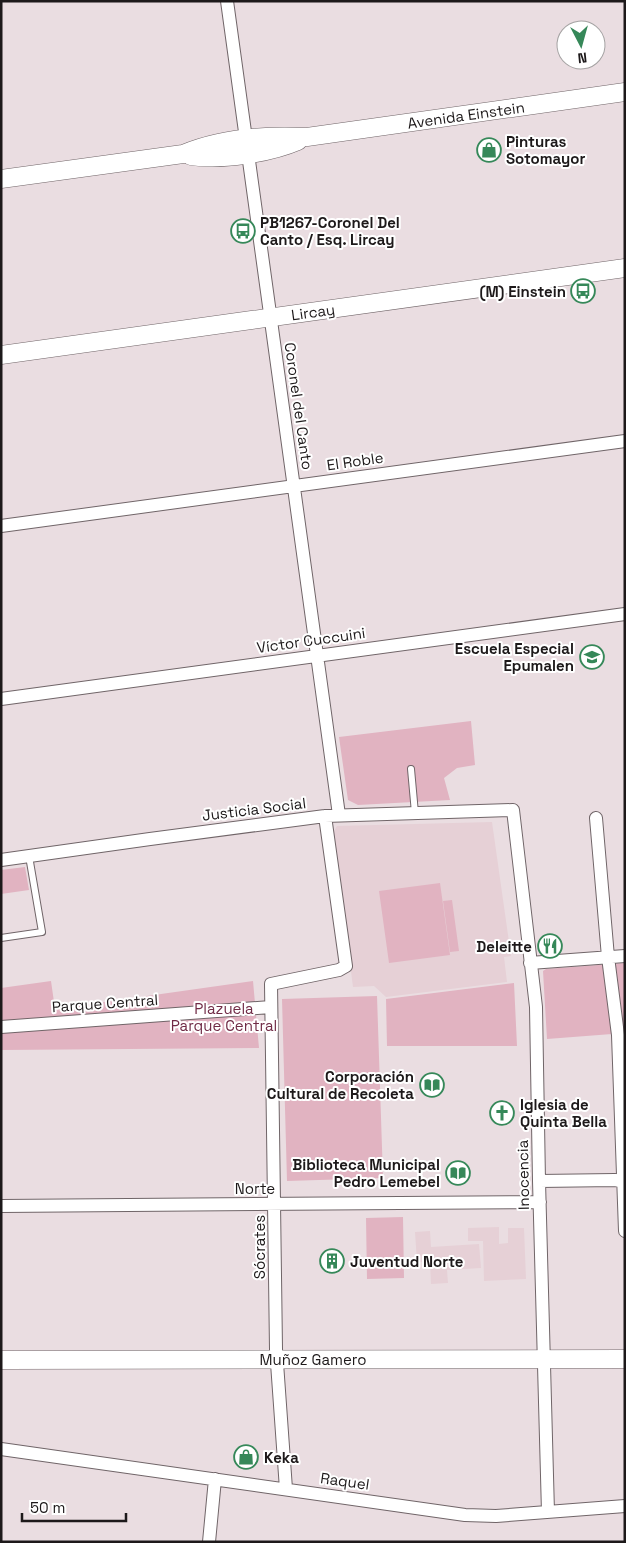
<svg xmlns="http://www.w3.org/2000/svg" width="626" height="1543" viewBox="0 0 626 1543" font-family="'Space Grotesk',sans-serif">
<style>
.built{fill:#e6d0d6}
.green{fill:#e1b3c1}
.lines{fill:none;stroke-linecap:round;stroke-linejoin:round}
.lane-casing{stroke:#706568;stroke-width:8}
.street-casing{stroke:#706568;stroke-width:14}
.secondary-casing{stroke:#706568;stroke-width:19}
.lane{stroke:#fff;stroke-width:6}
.street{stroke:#fff;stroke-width:12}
.secondary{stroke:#fff;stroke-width:18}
.labels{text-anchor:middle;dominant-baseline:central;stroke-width:4;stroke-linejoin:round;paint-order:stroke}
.street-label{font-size:15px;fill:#1d191a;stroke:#fff}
.poi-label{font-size:15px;font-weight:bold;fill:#1d191a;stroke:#fff;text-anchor:start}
.park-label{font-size:15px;fill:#702b46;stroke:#fff}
</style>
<rect width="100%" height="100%" fill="#eadde1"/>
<path class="built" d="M492 822 511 956 504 957 507 982 386 997 374 986 353 987 333 833 337 826Z
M499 1227V1244L508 1243V1228H524L526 1279 484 1281 483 1241H468V1228Z
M430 1231 431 1247 479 1244 481 1268 447 1270 448 1283 431 1284 430 1262H417L415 1232Z"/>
<path class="green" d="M471 721 475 765 457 768 444 778 450 800 358 805 348 800 339 737Z
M25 867 29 890 1 894V870Z
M440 883 450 955 389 963 379 891Z
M452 900 459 951 450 952 443 901Z
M625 963V1033L547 1039 543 971 546 969Z
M51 981 55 1009 253 981 259 1048 1 1050V988Z
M514 983 517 1046H387L386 999Z
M377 996 383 1178 287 1181 282 999Z
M403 1217 404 1278 367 1279 366 1218Z"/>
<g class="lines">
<g class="lane-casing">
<path id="lane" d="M411 769 415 813
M1 938 42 932 29 856"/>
</g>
<g class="street-casing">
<path id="street" d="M227 1 339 815
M1 526 625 441
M1 699 625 614
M596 818 608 957 618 1035 625 1231
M1 860 150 839 325 816 513 810 536 1007 539 1181 548 1512
M530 963 625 956
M1 1027 271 1007
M539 1181 615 1180 625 1182
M1 1206 540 1202
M1 1449 465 1515 496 1516 625 1506
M286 1489 276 1349 271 984 339 970 346 966 325 816
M209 1542 215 1479"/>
</g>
<g class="secondary-casing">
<path id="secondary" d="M191 156C221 161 270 153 298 141
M1 179 183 154C221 138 267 135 307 137L625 92
M1 355 625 268
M1 1360 625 1359"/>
</g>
<use href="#lane" class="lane"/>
<use href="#street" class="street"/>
<use href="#secondary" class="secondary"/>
</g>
<defs>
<g id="shop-ring" transform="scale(1.25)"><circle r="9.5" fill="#fff" stroke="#368859" stroke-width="1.5"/><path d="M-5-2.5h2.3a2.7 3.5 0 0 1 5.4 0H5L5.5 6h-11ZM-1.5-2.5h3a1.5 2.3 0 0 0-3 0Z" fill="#368859"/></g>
<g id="bus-ring" transform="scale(1.25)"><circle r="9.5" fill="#fff" stroke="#368859" stroke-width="1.5"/><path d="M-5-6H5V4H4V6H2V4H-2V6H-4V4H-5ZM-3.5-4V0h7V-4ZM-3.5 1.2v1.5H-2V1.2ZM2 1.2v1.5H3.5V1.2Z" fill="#368859"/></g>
<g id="school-ring" transform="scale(1.25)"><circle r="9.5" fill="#fff" stroke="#368859" stroke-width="1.5"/><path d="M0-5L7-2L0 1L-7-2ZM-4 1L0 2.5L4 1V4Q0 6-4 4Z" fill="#368859"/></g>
<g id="restaurant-ring" transform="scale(1.25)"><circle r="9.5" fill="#fff" stroke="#368859" stroke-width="1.5"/><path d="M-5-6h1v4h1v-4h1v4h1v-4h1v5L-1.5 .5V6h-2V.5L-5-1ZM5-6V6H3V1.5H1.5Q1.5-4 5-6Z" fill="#368859"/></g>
<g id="library-ring" transform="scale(1.25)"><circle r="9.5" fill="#fff" stroke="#368859" stroke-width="1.5"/><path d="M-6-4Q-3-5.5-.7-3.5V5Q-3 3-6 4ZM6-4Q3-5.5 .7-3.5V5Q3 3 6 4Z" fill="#368859"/></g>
<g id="church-ring" transform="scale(1.25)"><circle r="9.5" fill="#fff" stroke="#368859" stroke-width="1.5"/><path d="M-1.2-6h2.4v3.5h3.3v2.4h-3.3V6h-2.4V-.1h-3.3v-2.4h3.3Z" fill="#368859"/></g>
<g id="building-ring" transform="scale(1.25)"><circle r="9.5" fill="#fff" stroke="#368859" stroke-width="1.5"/><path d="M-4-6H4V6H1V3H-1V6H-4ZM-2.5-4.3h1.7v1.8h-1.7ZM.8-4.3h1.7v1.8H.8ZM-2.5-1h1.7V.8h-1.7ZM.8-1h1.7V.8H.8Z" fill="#368859"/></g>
</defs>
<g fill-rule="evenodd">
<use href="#shop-ring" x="489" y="150"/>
<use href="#bus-ring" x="243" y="231"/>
<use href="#bus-ring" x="583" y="291"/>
<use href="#school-ring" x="592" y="657"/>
<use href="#restaurant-ring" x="550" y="946"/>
<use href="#library-ring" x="432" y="1085"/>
<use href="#church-ring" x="502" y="1113"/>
<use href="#library-ring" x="458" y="1173"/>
<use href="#building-ring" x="332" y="1261"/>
<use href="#shop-ring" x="246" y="1457"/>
</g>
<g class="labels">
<g class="street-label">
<text transform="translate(466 115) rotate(-8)">Avenida Einstein</text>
<text transform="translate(313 312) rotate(-8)">Lircay</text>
<text transform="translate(299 406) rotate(82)">Coronel del Canto</text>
<text transform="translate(355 461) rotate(-8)">El Roble</text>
<text transform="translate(311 640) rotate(-8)">Víctor Cuccuini</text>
<text transform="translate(254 809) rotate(-7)">Justicia Social</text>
<text transform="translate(105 1003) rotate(-4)">Parque Central</text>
<text transform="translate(523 1175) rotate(-91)">Inocencia</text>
<text x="255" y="1188">Norte</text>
<text transform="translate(259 1247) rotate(-90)">Sócrates</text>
<text x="313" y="1359">Muñoz Gamero</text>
<text transform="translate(345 1481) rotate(8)">Raquel</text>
</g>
<g class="poi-label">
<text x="506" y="141">Pinturas<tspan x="506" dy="17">Sotomayor</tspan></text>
<text x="260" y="222">PB1267-Coronel Del<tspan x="260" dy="17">Canto / Esq. Lircay</tspan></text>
<text x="566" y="291" text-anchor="end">(M) Einstein</text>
<text x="574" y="648" text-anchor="end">Escuela Especial<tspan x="574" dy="17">Epumalen</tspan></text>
<text x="532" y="946" text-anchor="end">Deleitte</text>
<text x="414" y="1076" text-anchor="end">Corporación<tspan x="414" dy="17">Cultural de Recoleta</tspan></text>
<text x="520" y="1104">Iglesia de<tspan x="520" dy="17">Quinta Bella</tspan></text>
<text x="440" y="1164" text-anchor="end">Biblioteca Municipal<tspan x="440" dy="17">Pedro Lemebel</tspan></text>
<text x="350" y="1261">Juventud Norte</text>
<text x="264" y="1457">Keka</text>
</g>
<g class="park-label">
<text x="224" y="1008">Plazuela<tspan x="224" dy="17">Parque Central</tspan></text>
</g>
</g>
<rect width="626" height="1543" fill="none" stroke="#1d191a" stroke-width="5"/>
<g transform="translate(581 45) rotate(174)"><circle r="24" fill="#ffffff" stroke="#a5a3a3"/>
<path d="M0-4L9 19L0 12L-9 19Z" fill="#368859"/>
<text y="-8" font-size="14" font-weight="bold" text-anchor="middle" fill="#1d191a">N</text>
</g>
<path d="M22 1513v8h104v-8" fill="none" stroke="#1d191a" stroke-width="2.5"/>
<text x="30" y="1513" font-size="15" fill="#1d191a" stroke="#ffffff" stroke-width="4" paint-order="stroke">50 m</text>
</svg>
